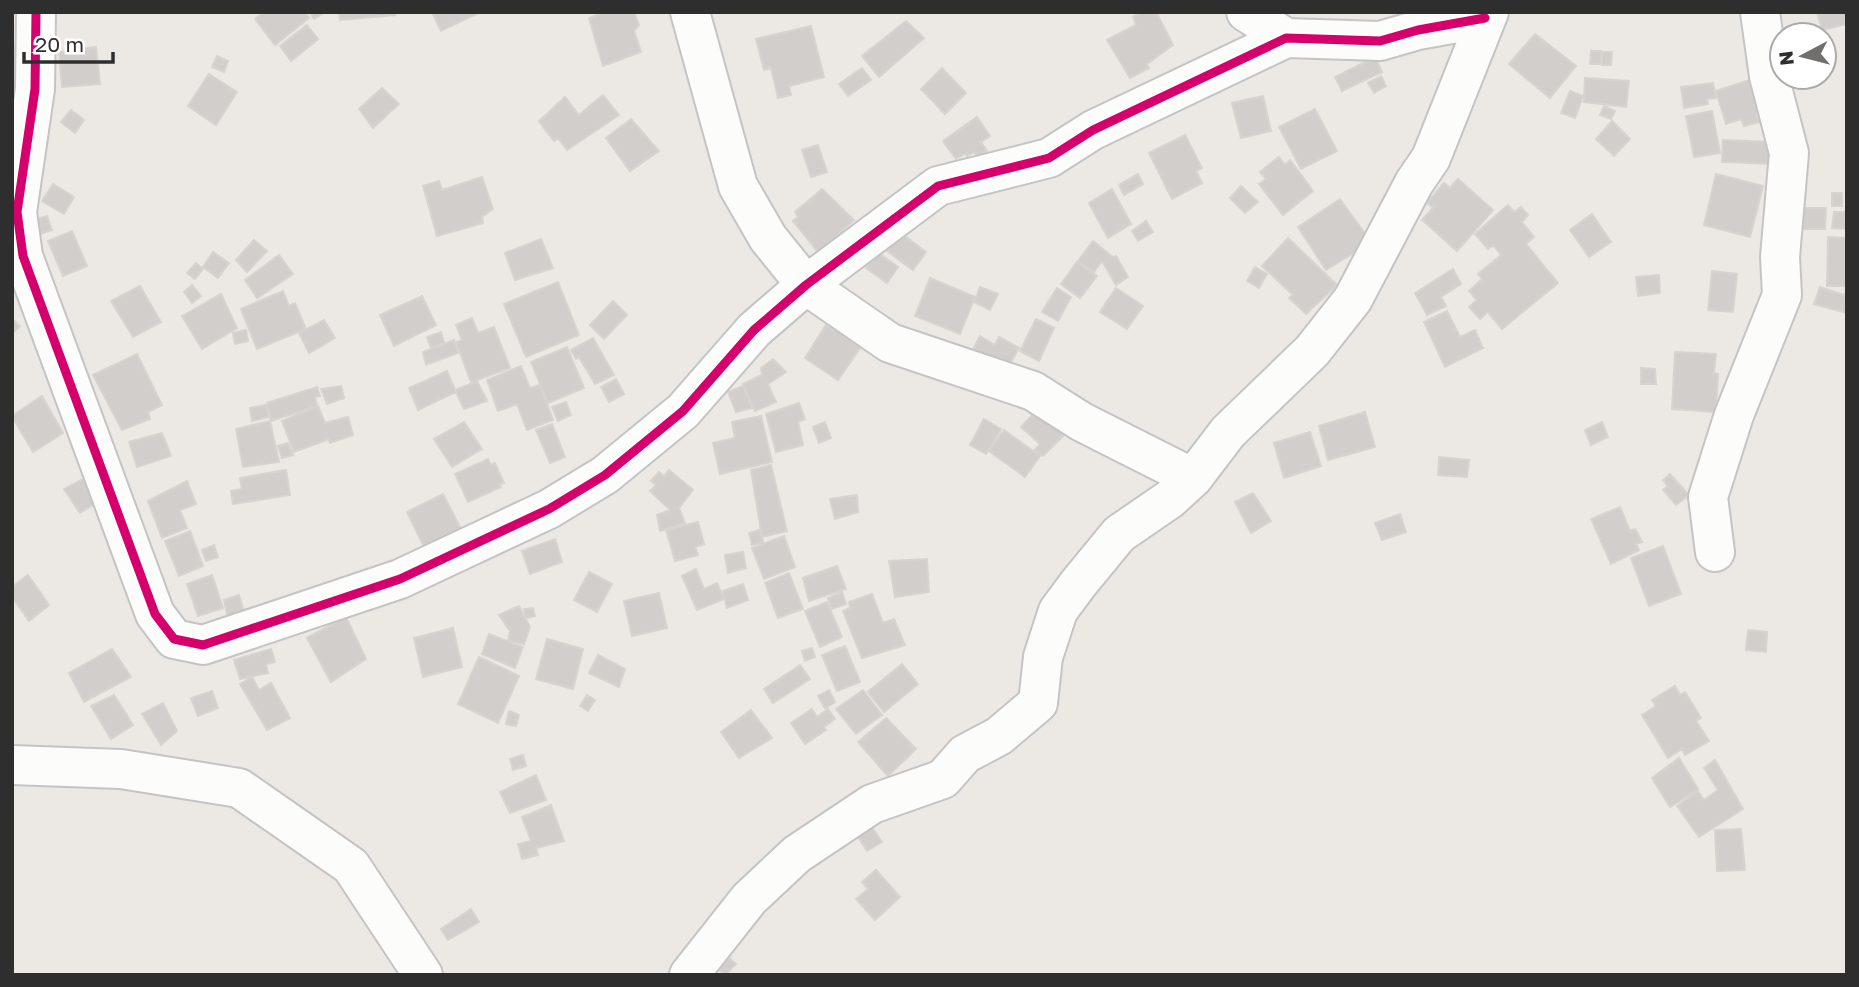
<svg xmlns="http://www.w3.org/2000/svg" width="1859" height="987" viewBox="0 0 1859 987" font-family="'Golos Text',sans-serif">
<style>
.building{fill:#d1cecb;stroke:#d7d4d0;stroke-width:2}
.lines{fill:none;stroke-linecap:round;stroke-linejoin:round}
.minor-casing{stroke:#c5c4c5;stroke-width:42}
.minor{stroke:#fcfcfb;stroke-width:38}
.cycleway-casing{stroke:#fff;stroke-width:13}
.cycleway{stroke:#d6006c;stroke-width:9}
</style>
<rect width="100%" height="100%" fill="#ece8e4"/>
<path class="building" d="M264 12H305L309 18 275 45 255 19Z
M310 12H325L314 19Z
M339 12H394L395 15 340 20Z
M432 12H480L441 31Z
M605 12H634L639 25 634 31 641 52 603 66 589 18Z
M1141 12H1156L1173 45 1147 64 1149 68 1130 78 1107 40 1136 25 1133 17Z
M1817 12H1847V24L1822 30Z
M906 21 924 38 879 77 862 56Z
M307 25 318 39 291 61 280 46Z
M811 26 824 77 789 86 791 95 778 98 771 68 764 70 756 39Z
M1535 34 1576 66 1550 98 1509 64Z
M13 40 17 88H12V40Z
M96 47 100 84 62 87 59 52Z
M1591 51H1601V64H1590Z
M1602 52H1612L1611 65H1602Z
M217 56 228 61 224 72 212 67Z
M1375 57 1382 72 1342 91 1335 77Z
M862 68 871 80 848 96 839 84Z
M942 68 966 93 945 114 921 89Z
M209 74 237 92 216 125 188 106Z
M1381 76 1386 86 1374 93 1368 83Z
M1585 78 1629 81 1626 107 1584 102Z
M1756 78 1767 112 1756 115 1759 122 1744 126 1741 119 1726 124 1716 91Z
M1713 83 1716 98 1707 99 1708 104 1684 108 1681 87Z
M382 88 399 104 373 128 359 109Z
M1570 91 1583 96 1575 118 1561 113Z
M603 95 619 115 567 150 558 138 554 141 539 121 565 97 579 115Z
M1263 96 1271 131 1241 138 1232 103Z
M1604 106 1615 111 1611 119 1600 115Z
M1315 109 1337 151 1301 169 1279 127Z
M71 110 84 120 75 133 61 122Z
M1712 111 1720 153 1694 157 1686 116Z
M977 117 990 136 981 142 987 151 978 157 974 152 967 156 966 153 956 159 943 141Z
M631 119 659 151 630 171 606 138Z
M1612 121 1630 139 1614 156 1596 139Z
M1185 135 1202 168 1196 171 1202 183 1172 199 1149 153Z
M1723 140 1774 142 1776 164 1722 162Z
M818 145 827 172 811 177 802 150Z
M1279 157 1285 165 1290 160 1313 191 1283 215 1259 184 1266 179 1260 172Z
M1138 174 1143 184 1124 195 1119 185Z
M1716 174 1763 186 1750 237 1704 225Z
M482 177 493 209 482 217 483 223 437 236 423 186 439 181 442 190Z
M1458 179 1493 210 1457 251 1422 220 1433 208 1427 203 1444 183 1450 188Z
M53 184 74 197 64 214 42 201Z
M1241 186 1258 202 1245 213 1230 198Z
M822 189 854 220 818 252 793 221 798 217 795 212Z
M1112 189 1131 224 1108 238 1089 203Z
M1832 193H1842V206H1832Z
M1340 199 1371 242 1326 270 1298 227Z
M1508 205 1514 212 1521 207 1528 215 1522 222 1534 237 1526 244 1558 283 1502 329 1488 312 1480 319 1469 307 1477 300 1469 291 1482 279 1478 274 1501 255 1493 245 1488 249 1475 234Z
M1805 208H1826L1825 229H1801Z
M1834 212H1847V229L1832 228Z
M1592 214 1611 242 1589 257 1570 230Z
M47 216 52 230 36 235 31 221Z
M1146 221 1153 232 1138 241 1132 231Z
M72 231 87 266 63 276 48 241Z
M901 233 926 252 913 270 887 251Z
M1828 237 1847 238V286H1827Z
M1288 238 1337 285 1306 314 1289 298 1293 295 1262 266Z
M541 239 553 268 515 280 505 253Z
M254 240 267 251 247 272 236 260Z
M1093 241 1113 257 1116 256 1128 277 1116 285 1102 261 1094 272 1078 261Z
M213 252 229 263 218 278 203 267Z
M877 252 898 267 887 283 866 268 870 261 865 258Z
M279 255 293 274 257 298 245 280Z
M1077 262 1097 276 1080 298 1061 284Z
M196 263 203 269 195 279 187 273Z
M1255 267 1267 274 1259 288 1247 281Z
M1453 269 1461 284 1441 297 1446 306 1427 315 1415 293Z
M1712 271 1737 274 1733 312 1708 310Z
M1659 275 1660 293 1638 296 1636 277Z
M930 278 975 297 960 334 915 316Z
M558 282 579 335 526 357 504 304Z
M192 285 201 296 192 303 184 292Z
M140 286 161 322 133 337 111 301Z
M980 287 998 294 990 310 974 302Z
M1820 287 1844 295 1847 291V313L1814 304Z
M1057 288 1071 297 1058 321 1042 312Z
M1116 288 1143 306 1127 329 1100 312Z
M283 291 289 306 295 303 306 329 257 349 241 309Z
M221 294 237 328 202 349 182 316Z
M422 296 436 325 394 346 380 315Z
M613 301 627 315 604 339 590 325Z
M1447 311 1460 337 1475 330 1483 348 1445 367 1424 322Z
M472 318 478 333 494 327 510 368 471 382 456 342 462 340 456 325Z
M12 319 20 326 12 334Z
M1036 319 1054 328 1039 361 1020 351Z
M324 320 335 338 309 353 299 333Z
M826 325 834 330 838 325 852 336 849 340 860 348 838 380 805 358Z
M246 330 248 341 235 344 233 333Z
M441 332 444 343 431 348 427 337Z
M980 336 995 345 999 337 1019 348 1006 371 971 353Z
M593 338 614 375 595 384 579 357 576 359 571 350Z
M454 340 458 353 426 365 423 352Z
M567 347 584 388 548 403 531 362Z
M1675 352 1716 354 1714 373 1718 374 1716 412 1672 409Z
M137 354 162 405 148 412 150 419 122 430 93 375Z
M773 359 786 372 768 384 776 402 755 411 743 384 762 375 761 368Z
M521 366 530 388 540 385 553 420 527 430 517 404 498 411 487 380Z
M1641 368 1655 369 1656 384H1641Z
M447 371 456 392 418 410 409 388Z
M616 379 624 394 609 402 601 387Z
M477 381 487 401 464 409 455 390Z
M341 386 344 398 327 404 321 389Z
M743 386 752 408 736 412 728 392Z
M317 387 320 396 315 397 317 406 271 421 267 403Z
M42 396 63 433 33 452 12 416Z
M566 402 571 415 558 421 552 407Z
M799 403 805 419 798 422 803 445 776 452 766 414Z
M1043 404 1071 428 1043 456 1035 450 1040 444 1021 427Z
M266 405 269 417 252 421 250 408Z
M318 406 325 423 348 417 353 435 330 443 329 439 294 452 282 421Z
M1365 412 1375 447 1328 460 1319 426Z
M761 416 772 462 720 474 713 443 735 438 732 422Z
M984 419 1001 429 986 454 970 445Z
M270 421 279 462 243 467 236 429Z
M464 422 482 449 452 467 434 439Z
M825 422 831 438 819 443 813 427Z
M1602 422 1608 437 1591 445 1585 430Z
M552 424 565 457 550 463 536 430Z
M1004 430 1040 456 1025 477 989 451Z
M1310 432 1321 466 1284 478 1274 443Z
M162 433 171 456 137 467 129 442Z
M288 443 293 455 282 458 278 446Z
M1439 457 1469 460 1467 477 1438 475Z
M488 459 491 465 495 463 504 483 499 484 501 487 468 502 455 474Z
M771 465 787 531 762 537 751 470Z
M286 470 290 495 233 504 231 491 242 489 240 478Z
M669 470 693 490 679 508 685 523 660 531 657 515 670 510 650 491 656 485 651 481 659 472 664 476Z
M96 472 110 494 80 513 64 489Z
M1670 474 1689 495 1676 505 1663 490 1668 486 1663 480Z
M187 481 196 504 180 510 187 528 162 538 148 501Z
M1253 493 1271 521 1251 533 1235 502Z
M443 494 461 529 424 547 407 512Z
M857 495 858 512 835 519 830 499Z
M1620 507 1630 531 1635 529 1642 542 1636 544 1639 550 1611 564 1591 519Z
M1400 514 1406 532 1382 540 1375 523Z
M698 522 704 544 695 547 698 555 675 561 666 530Z
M760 530 763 542 752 545 749 533Z
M190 531 203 566 179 576 165 541Z
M784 536 795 567 764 579 752 548Z
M555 539 562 562 530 574 522 551Z
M214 545 218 557 206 561 202 550Z
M1663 546 1681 594 1649 606 1631 558Z
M743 552 746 568 728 573 725 555Z
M927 559 929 592 895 597 889 561Z
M837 566 846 589 809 601 803 578Z
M696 569 704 589 717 583 724 599 697 610 682 576Z
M589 572 612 584 597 612 574 600Z
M789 573 803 609 778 618 765 583Z
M28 575 49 605 29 621 12 597V587Z
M212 575 223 608 198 616 187 584Z
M743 584 748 600 727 608 723 591Z
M842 592 846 604 832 609 828 598Z
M659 593 667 628 632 636 624 601Z
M872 594 883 623 894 619 905 645 862 658 843 611 850 608 849 602Z
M239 595 246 618 229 623 224 600Z
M827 602 842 637 820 647 805 611Z
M519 606 530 627 524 644 508 640 510 631 499 615Z
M533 608 535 616 526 618 524 609Z
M346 617 366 659 331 682 307 638Z
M453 628 462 667 423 677 414 638Z
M1748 630 1767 632 1766 652 1746 650Z
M489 634 523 647 515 668 482 654Z
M547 639 583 649 573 689 536 679Z
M845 646 860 682 837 691 822 655Z
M812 648 815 657 805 661 802 651Z
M112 649 131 677 84 702 69 673Z
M271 649 275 662 266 664 268 673 240 679 234 660Z
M598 655 625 669 619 687 589 673Z
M479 657 519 676 498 723 458 704Z
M902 664 918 684 884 712 868 692Z
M800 665 810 679 773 703 764 689Z
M252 677 259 690 271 683 290 718 267 730 240 684Z
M1675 686 1680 695 1685 692 1701 718 1696 721 1709 741 1685 755 1682 749 1668 758 1642 715 1656 706 1652 700Z
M829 690 835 702 825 708 818 696Z
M863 690 882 715 856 734 836 709Z
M212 691 218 708 198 716 191 698Z
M114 695 133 725 111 739 91 706Z
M587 695 595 700 588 711 580 706Z
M163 703 177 731 161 745 142 714Z
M812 709 817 717 828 709 835 719 824 727 826 730 805 744 791 723Z
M751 710 772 738 739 758 721 732Z
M509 711 519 715 516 726 506 724Z
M886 718 916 749 888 776 858 742Z
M523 755 526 766 513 770 510 759Z
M1679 758 1698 789 1670 807 1652 778Z
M1715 760 1743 809 1699 837 1677 806 1698 791 1704 800 1718 790 1704 768Z
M536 775 546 800 510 813 500 792Z
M551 805 564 841 536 848 538 855 522 859 518 844 531 841 522 817Z
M871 826 882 842 867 851 857 835Z
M1741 829 1745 870 1717 871 1715 830Z
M876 870 900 897 875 920 856 899 868 889 862 882Z
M471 909 479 922 448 940 441 929Z
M723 952 736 964 725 975 712 964Z"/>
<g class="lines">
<g class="minor-casing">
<path id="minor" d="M36 12 35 89 17 212 23 256 155 614 174 639 203 645 400 579 549 509 605 475 683 411 754 330 806 285 938 186 1049 158 1093 130 1286 38 1380 41 1418 30 1485 18
M690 12 738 186 768 238 806 285 890 343 1033 391 1082 422 1193 478
M1246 12 1286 38
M1715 552 1708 497 1734 415 1782 295 1780 257 1789 153 1769 76 1760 12
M12 765 121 769 239 788 351 866 423 975
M689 975 749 899 797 854 872 804 943 779 965 754 999 736 1038 703 1043 657 1058 611 1078 584 1119 534 1170 499 1193 478 1228 432 1312 351 1353 299 1414 183 1431 158 1489 12"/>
</g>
<use href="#minor" class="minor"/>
<g class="cycleway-casing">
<path id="cycleway" d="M36 12 35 89 17 212 23 256 155 614 174 639 203 645 400 579 549 509 605 475 683 411 754 330 806 285 938 186 1049 158 1093 130 1286 38 1380 41 1418 30 1485 18"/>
</g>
<use href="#cycleway" class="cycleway"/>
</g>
<rect width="1859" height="987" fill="none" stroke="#2e2e2e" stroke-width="28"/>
<g transform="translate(1803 56) rotate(263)"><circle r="33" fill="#ffffff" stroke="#ababab" stroke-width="2"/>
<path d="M0-5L12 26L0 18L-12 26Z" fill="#706f6e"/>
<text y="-10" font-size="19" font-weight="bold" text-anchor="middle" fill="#2e2e2e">N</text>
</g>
<path d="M24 52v10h89v-10" fill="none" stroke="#2e2e2e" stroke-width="3.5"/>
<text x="35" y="52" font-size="21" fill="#2e2e2e" stroke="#ffffff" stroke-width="5" paint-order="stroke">20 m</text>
</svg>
